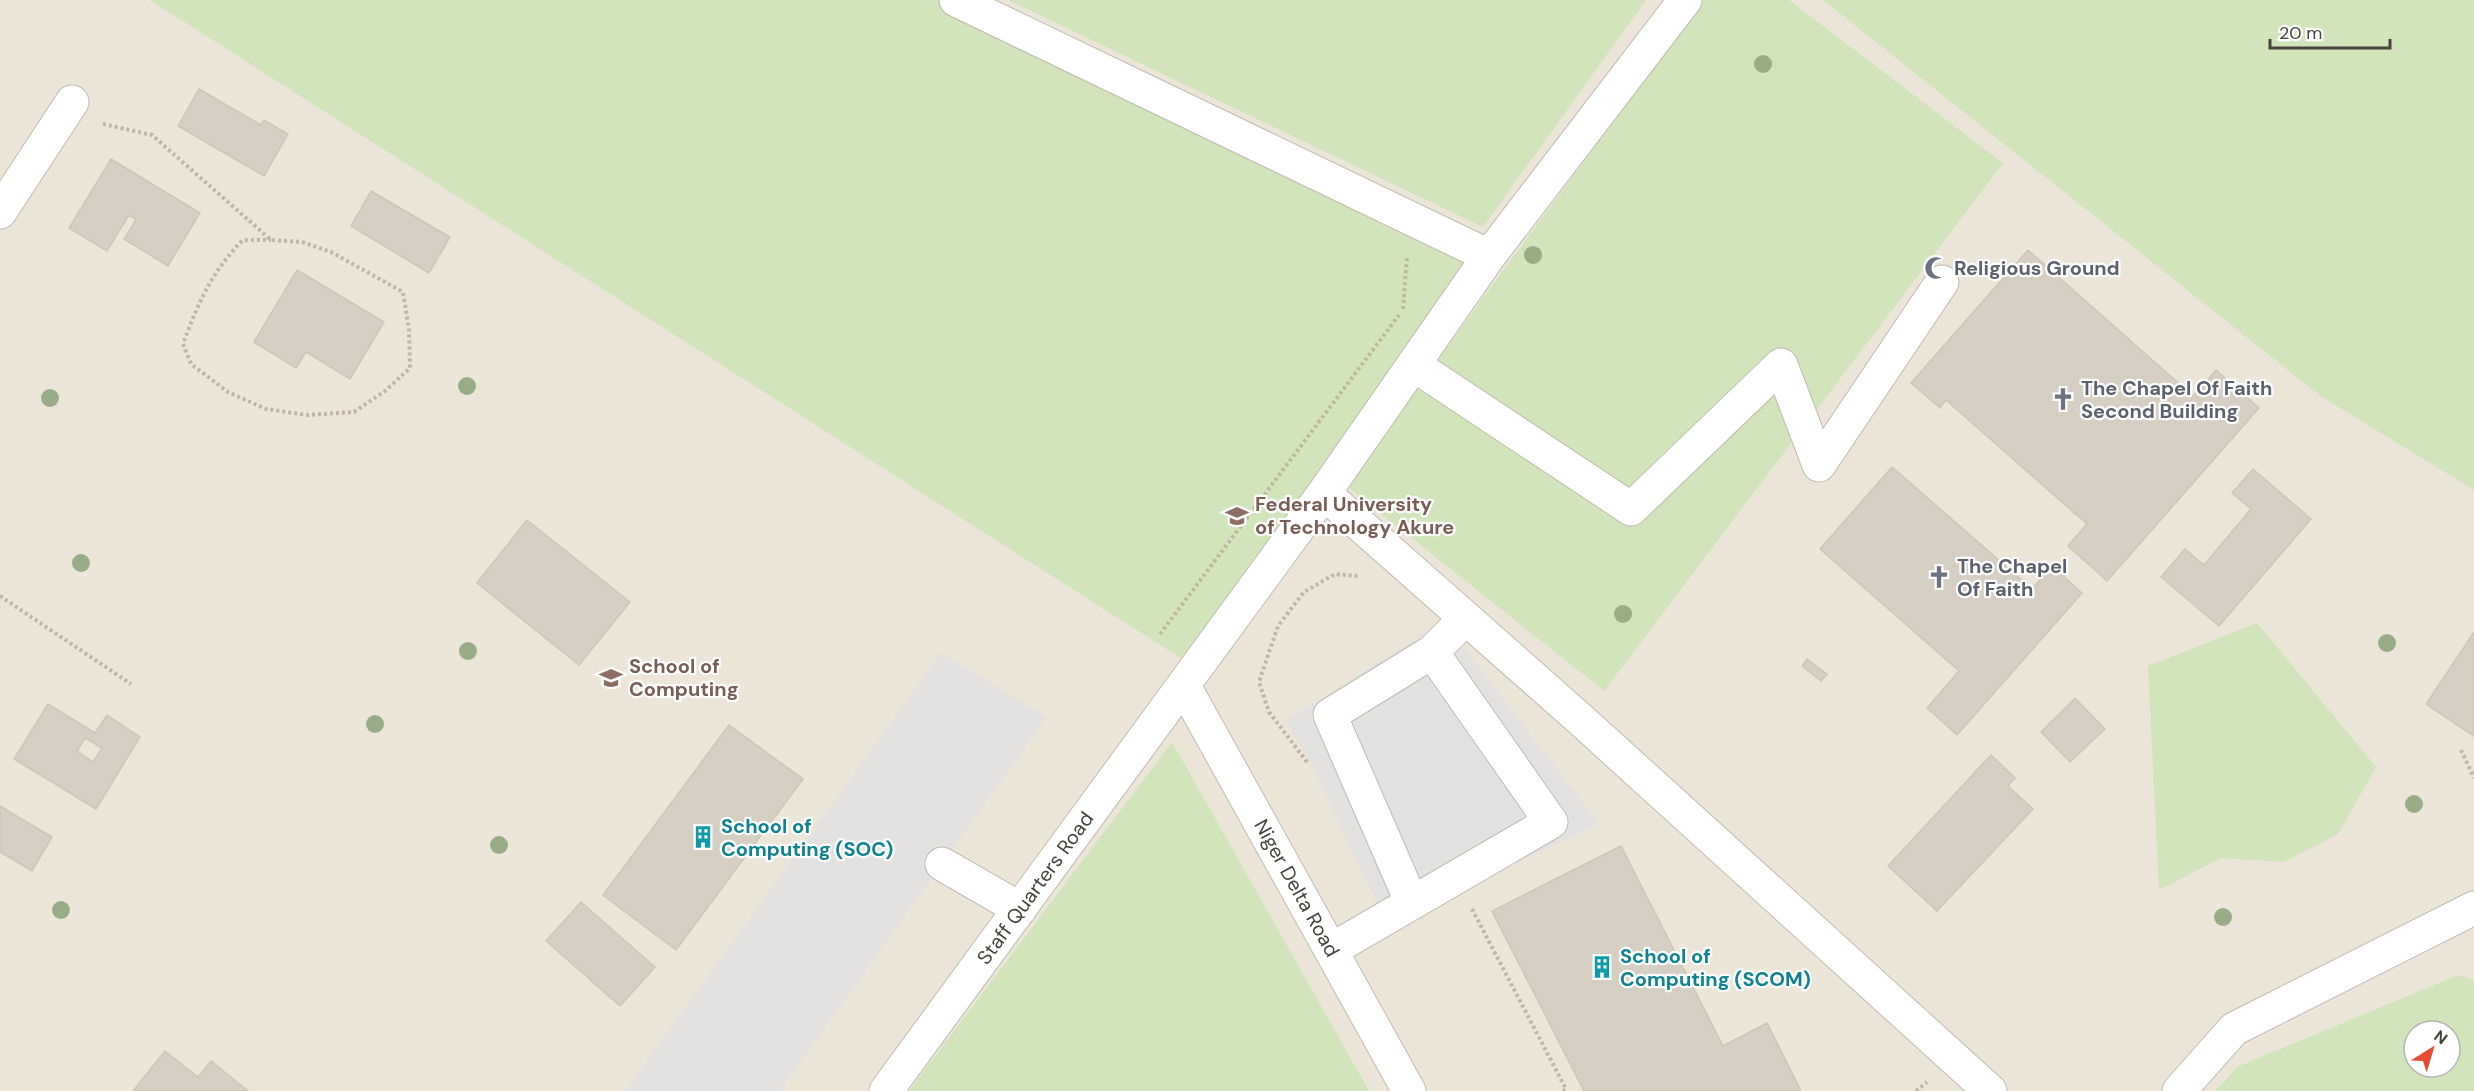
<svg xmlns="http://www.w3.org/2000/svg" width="2474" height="1091" viewBox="0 0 2474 1091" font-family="'DM Sans',sans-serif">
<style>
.education{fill:#ece6d8;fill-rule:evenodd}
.green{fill:#d1e4ba;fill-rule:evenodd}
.parking{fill:#e4e2e0}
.building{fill:#d5cec3;stroke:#cfc5b6;stroke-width:1.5;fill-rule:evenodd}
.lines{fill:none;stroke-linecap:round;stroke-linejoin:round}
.minor-casing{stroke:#bfbaaf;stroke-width:35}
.path{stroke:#c0b5a2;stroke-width:4;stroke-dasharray:3 3;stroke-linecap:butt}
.minor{stroke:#fff;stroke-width:33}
.tree{fill:#98ad86}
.labels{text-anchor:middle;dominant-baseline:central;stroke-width:4.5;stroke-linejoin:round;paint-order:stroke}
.worship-label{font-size:20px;font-weight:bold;fill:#5b616d;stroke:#fff;text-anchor:start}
.education-label{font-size:20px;font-weight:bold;fill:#785e54;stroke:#fff;text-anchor:start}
.culture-label{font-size:20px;font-weight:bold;fill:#0d838f;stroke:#fff;text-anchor:start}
.street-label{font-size:20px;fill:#48433a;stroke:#fff}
</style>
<rect width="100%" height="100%" fill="#f4f2ec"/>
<path class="education" d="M0 0H2474V1091H0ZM2414 1031H2450V1067H2414Z"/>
<path class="green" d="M150 0H951L1483 253 1196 668Z
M1008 0H1646L1483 227Z
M1703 0H1789L2003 163 1604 691 1345 485Z
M1823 0H2474V490L2319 395Z
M2257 623 2376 767 2338 834 2284 862 2221 858 2159 890 2148 666Z
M1172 742 1369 1091H909Z
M2458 975 2474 980V1091H2216L2237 1067ZM2414 1031H2450V1067H2414Z"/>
<path class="parking" d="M1444 621 1599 824 1393 920 1383 917 1313 769 1286 721Z
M941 653 1047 717 780 1091H625Z"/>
<path class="building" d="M199 89 261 125 264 120 288 134 264 176 178 126Z
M111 159 200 213 168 266 124 239 136 220 129 215 107 251 69 228Z
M371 191 450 237 429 273 351 226Z
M2028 250 2193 396 2216 370 2259 408 2107 581 2068 546 2087 524 1946 400 1940 408 1911 383Z
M297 270 384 322 350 379 306 352 296 368 254 342Z
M1892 467 2032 589 2052 566 2082 593 1957 735 1927 708 1959 671 1820 549Z
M2253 469 2311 519 2219 626 2161 577 2185 549 2204 565 2251 509 2232 493Z
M527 520 630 602 579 665 477 583Z
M2474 632V736L2426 704Z
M1807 659 1827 674 1821 681 1802 666Z
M2075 698 2105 729 2070 762 2041 732Z
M48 704 95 733 107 715 140 737 96 809 14 759ZM85 738 102 748 93 762 77 751Z
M729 725 803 779 676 950 603 895Z
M1991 755 2015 778 2008 786 2033 809 1937 911 1888 866Z
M0 806 52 837 32 871 0 852Z
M1621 846 1723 1046 1767 1023 1801 1091H1584L1492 911Z
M581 902 655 967 620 1006 546 941Z
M165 1051 198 1077 211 1061 248 1091H133Z"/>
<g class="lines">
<g class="minor-casing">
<path id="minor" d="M956 0 1489 256
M0 212 72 102
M1414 365 1631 509 1781 365 1819 465 1942 282
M1324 493 1580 719 1990 1091
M1184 686 1409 1091
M942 864 1020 909
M1411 901 1330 715 1432 652 1466 618
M1331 950 1551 822 1432 652
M886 1091 1324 493 1489 256 1685 0
M2179 1091 2234 1029 2474 908"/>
</g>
<path class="path" d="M103 124 152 135 271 240 302 242 331 252 403 292 409 330 410 368 385 391 354 412 307 415 266 409 228 392 191 364 183 344C198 303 212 271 243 240H271
M1403 309 1407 257
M0 596 131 684
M1160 634 1399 315
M2461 750 2474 778
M1307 762 1269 712 1259 682 1278 626 1304 592 1335 574 1359 576
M1472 909 1566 1089 1563 1091
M1916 1091 1927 1082"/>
<use href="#minor" class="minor"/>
</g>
<g class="tree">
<circle cx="1763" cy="64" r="9"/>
<circle cx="1533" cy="255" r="9"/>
<circle cx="467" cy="386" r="9"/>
<circle cx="50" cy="398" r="9"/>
<circle cx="81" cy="563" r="9"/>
<circle cx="1623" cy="614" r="9"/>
<circle cx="2387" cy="643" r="9"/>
<circle cx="468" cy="651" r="9"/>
<circle cx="375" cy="724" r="9"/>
<circle cx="2414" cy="804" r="9"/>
<circle cx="499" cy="845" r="9"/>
<circle cx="61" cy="910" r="9"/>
<circle cx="2223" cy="917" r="9"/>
</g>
<defs>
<g id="mosque-bare" transform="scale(1.8)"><path d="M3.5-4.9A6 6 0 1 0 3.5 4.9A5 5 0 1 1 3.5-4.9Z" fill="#6b7280" stroke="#fff" stroke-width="2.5" paint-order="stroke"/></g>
<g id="church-bare" transform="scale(1.8)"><path d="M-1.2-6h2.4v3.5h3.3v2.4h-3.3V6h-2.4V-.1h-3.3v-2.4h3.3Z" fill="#6b7280" stroke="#fff" stroke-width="2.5" paint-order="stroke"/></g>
<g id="university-bare" transform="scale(1.8)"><path d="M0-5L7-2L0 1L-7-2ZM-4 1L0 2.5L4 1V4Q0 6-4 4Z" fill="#8d6e63" stroke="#fff" stroke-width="2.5" paint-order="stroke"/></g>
<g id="building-bare" transform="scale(1.8)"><path d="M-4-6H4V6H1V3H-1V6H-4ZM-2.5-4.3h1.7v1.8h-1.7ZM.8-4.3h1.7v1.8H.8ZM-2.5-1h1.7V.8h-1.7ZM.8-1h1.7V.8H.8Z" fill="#0f9aa8" stroke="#fff" stroke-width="2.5" paint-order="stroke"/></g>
</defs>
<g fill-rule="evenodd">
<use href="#mosque-bare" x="1936" y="268"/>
<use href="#church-bare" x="2063" y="399"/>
<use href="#university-bare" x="1237" y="516"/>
<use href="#church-bare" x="1939" y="577"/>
<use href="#university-bare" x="611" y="678"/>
<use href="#building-bare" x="703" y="837"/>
<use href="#building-bare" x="1602" y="967"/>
</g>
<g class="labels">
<g class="worship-label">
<text x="1954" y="268">Religious Ground</text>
<text x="2081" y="388">The Chapel Of Faith<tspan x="2081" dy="23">Second Building</tspan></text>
<text x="1957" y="566">The Chapel<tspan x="1957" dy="23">Of Faith</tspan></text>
</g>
<g class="education-label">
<text x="1255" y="504">Federal University<tspan x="1255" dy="23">of Technology Akure</tspan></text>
<text x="629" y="666">School of<tspan x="629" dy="23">Computing</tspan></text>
</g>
<g class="culture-label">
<text x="721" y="826">School of<tspan x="721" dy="23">Computing (SOC)</tspan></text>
<text x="1620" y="956">School of<tspan x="1620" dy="23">Computing (SCOM)</tspan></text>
</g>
<g class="street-label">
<text transform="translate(1035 888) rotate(-54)">Staff Quarters Road</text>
<text transform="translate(1297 888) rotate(61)">Niger Delta Road</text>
</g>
</g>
<g transform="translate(2432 1049) rotate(37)"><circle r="28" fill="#ffffff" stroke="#b6b4b0" stroke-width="1.5"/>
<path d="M0-4.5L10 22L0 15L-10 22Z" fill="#e54c33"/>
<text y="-9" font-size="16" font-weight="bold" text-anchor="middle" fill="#48433a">N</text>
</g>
<path d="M2270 39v9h120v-9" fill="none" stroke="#48433a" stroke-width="3"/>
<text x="2279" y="39" font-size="18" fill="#48433a" stroke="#ffffff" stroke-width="4.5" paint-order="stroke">20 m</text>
</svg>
